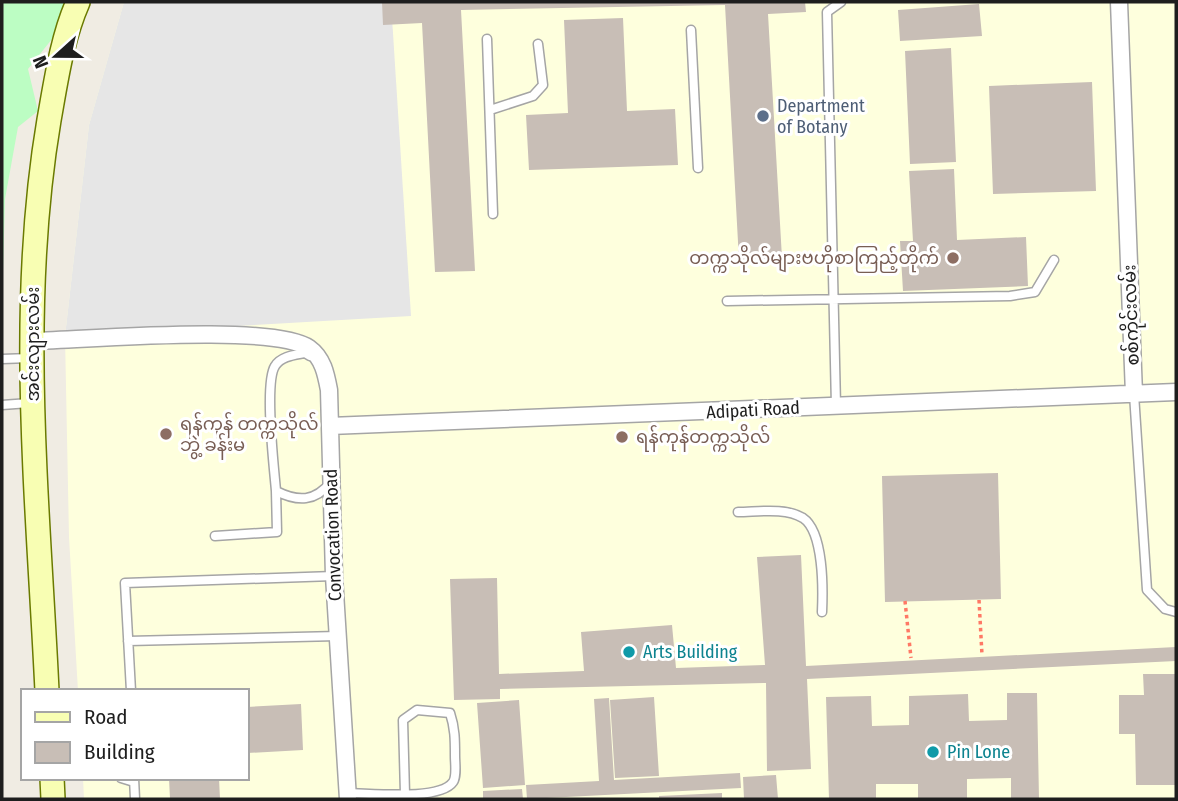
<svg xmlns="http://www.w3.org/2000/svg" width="1178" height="801" viewBox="0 0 1178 801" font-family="'Fira Sans Condensed','Noto Sans Myanmar',sans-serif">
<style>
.education{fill:#feffdd}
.park{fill:#bcfdc3}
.parking{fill:#e6e6e6}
.building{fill:#c8beb6}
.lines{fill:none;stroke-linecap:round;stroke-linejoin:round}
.lane-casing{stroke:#a5a5a5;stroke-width:11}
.street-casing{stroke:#a5a5a5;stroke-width:19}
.secondary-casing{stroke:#6a7a00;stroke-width:26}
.path{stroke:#ff7865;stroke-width:3.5;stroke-dasharray:3.5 3.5;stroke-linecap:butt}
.lane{stroke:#fff;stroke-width:8}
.street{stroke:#fff;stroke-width:16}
.secondary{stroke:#f8feb3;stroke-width:23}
.service-dot{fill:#5c6f8a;stroke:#fff;stroke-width:2.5}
.education-dot{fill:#8d6e63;stroke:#fff;stroke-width:2.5}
.culture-dot{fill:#0f9aa8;stroke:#fff;stroke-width:2.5}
.labels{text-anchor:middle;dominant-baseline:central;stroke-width:6;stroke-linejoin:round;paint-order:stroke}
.service-label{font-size:18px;fill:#4e5e75;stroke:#fff;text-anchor:start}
.education-label{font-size:18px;fill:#785e54;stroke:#fff;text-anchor:start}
.street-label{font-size:18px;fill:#1e1e1e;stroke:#fff}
.culture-label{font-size:18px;fill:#0d838f;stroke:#fff;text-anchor:start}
</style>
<rect width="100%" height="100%" fill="#f0ece3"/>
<path class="education" d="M124 2H1176V799H84L83 778H247V691H78L69 537 65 336 89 125Z"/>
<path class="park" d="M2 2H66L68 19 28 69 38 111 18 127 5 199 2 307Z"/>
<path class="parking" d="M124 2H391L411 316 65 336 89 125Z"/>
<path class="building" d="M382 2H805L806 12 768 14 782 258 739 260 725 5 461 10 475 271 435 272 422 23 383 25Z
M979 4 982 36 900 41 898 10Z
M623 18 627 111 675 109 678 165 529 170 526 115 568 113 564 20Z
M951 48 956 162 910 164 905 51Z
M1092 82 1096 191 993 194 989 86Z
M954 169 957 240 1026 237 1028 286 903 291 900 241H913L909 171Z
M998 473 1001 599 885 602 882 476Z
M801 555 806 666 1176 647V661L807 679 811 769 767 771 766 683 500 689V699L454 700 450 579 497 578 499 674 584 671 581 632 672 625 676 668 765 665 757 557Z
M1143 674H1175L1176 785H1136L1135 734H1119V695H1144Z
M1007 693H1037L1039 799H1011V778L967 779V799H918V784H876V799H829L826 697 871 696 872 726 909 725V696L968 694 969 721 1007 720Z
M654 697 659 776 615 778 610 700Z
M609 698 614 780 740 773 741 788 527 799 526 785 599 781 594 699Z
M519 700 525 785 483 788 477 703Z
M301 704 303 750 247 753V707Z
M776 775 778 799H744L743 777Z
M169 778H219L220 799H170Z
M522 789 523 799H483V791Z
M722 793V799H659V796Z"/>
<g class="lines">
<g class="lane-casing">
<path id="lane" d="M691 30 698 168
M487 39 493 214
M490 110 533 96 543 85 538 44
M727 301 1010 296 1035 292 1054 260
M2 359 30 358
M1134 394 1147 590 1165 609 1176 612
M2 405 29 403
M836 406 827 12 841 2
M276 491C274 467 264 383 275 366 281 356 295 355 305 353L310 356
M738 512C757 512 785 507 803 518 824 532 823 590 822 612
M215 536 277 532 276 491C298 502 315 502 331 482
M128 641 338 636
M131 691 125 583 334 576
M121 778 134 782
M134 778 135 799
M347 793C370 793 440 801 453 782 457 776 455 764 455 756 455 740 455 728 450 713L417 710 403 720 405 794"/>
</g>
<g class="street-casing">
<path id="street" d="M1119 2 1134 394
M30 341C82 340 273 323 309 348 323 358 326 374 329 390L334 576 348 799
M330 426 1176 392"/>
</g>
<g class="secondary-casing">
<path id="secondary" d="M47 691C38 501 17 309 49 120 56 81 62 38 78 2
M52 778 53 799"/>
</g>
<path class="path" d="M979 600 982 655
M905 601 911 658"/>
<use href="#lane" class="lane"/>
<use href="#street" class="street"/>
<use href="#secondary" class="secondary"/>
</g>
<circle class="service-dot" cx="763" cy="116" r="7"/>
<g class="education-dot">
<circle cx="953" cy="258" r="7"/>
<circle cx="166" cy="434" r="7"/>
<circle cx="622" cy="437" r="7"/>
</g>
<g class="culture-dot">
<circle cx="629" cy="652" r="7"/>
<circle cx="933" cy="752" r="7"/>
</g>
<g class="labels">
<g class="service-label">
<text x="777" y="106">Department<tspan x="777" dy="21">of Botany</tspan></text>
</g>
<g class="education-label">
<text x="939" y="258" text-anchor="end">တက္ကသိုလ်များဗဟိုစာကြည့်တိုက်</text>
<text x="180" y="424">ရန်ကုန် တက္ကသိုလ်<tspan x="180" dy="21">ဘွဲ့ ခန်းမ</tspan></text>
<text x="636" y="437">ရန်ကုန်တက္ကသိုလ်</text>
</g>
<g class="street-label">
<text transform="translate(1131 315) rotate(-92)">စစ်ကိုင်းလမ်း</text>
<text transform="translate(33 344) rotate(-90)">အင်းလျားလမ်း</text>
<text transform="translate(753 410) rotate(-3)">Adipati Road</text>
<text transform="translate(333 535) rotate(-92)">Convocation Road</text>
</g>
<g class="culture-label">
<text x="643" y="652">Arts Building</text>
<text x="947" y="752">Pin Lone</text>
</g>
</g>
<rect width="1178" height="801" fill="none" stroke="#1e1e1e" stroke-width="7"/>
<rect x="21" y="689" width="228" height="91" fill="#ffffff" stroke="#a5a5a5" stroke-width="2"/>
<rect x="35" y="712" width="35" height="10" fill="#f8feb3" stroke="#a5a5a5" stroke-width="2"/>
<text x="84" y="724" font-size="21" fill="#1e1e1e">Road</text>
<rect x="35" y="742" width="35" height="21" fill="#c8beb6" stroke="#a5a5a5" stroke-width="2"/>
<text x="84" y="759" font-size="21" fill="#1e1e1e">Building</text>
<g transform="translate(56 56) rotate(249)" stroke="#ffffff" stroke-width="5" paint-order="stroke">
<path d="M0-5L12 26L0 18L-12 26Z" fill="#1e1e1e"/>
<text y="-10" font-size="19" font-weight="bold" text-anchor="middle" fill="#1e1e1e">N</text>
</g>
</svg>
